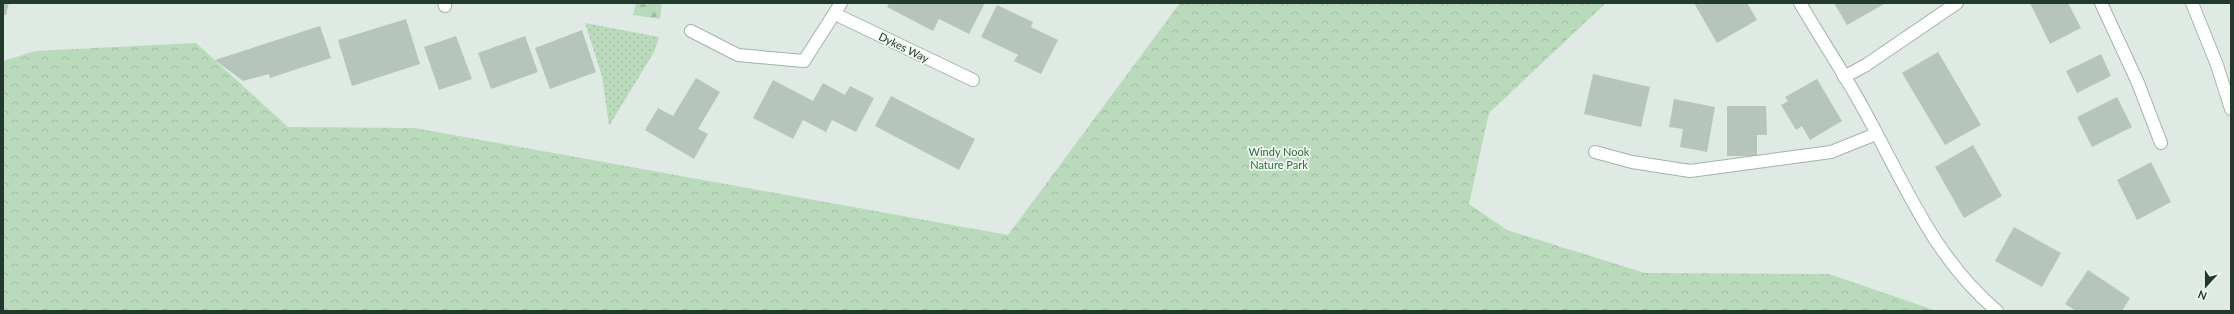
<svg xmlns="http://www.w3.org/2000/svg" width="2234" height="314" viewBox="0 0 2234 314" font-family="Lato,sans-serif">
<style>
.grass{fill:url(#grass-dots)}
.forest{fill:url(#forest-firs)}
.park{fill:url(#park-crowns)}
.building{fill:#b6c5bc}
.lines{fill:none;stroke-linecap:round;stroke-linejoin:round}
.lane-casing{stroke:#a3b2aa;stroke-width:14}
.street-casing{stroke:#a3b2aa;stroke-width:14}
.secondary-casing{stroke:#a2b8ac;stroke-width:14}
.lane{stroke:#fff;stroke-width:12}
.street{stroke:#fff;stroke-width:12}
.secondary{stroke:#fff;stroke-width:12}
.labels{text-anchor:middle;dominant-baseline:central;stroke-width:3.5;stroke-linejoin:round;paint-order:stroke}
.street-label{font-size:11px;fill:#223a2e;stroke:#f0f7f2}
.park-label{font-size:11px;fill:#2f6e3a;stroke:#f0f7f2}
</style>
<defs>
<pattern id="grass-dots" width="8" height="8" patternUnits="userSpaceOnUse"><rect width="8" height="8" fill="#badabc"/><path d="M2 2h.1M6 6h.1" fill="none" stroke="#a0bca2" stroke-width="1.8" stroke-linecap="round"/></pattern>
<pattern id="forest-firs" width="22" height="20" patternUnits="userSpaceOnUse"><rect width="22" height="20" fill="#badabc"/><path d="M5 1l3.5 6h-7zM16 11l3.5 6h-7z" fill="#a0bca2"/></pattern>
<pattern id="park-crowns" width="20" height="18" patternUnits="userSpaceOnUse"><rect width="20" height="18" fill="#badabc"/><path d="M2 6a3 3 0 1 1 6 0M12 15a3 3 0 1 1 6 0" fill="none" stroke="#a0bca2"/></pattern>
</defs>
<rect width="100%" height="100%" fill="#e0eae4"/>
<path class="grass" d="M585 23 659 37 654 52 609 126 602 76Z"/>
<path class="forest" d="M636 3H662L660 19 633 15Z"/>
<path class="park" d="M1180 3H1606L1489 113 1469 204 1507 230 1645 273 1829 274 1937 311H3V61L35 51 196 43 288 127 415 128 1008 235Z"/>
<path class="building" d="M3 3H9L6 15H3Z
M889 3H985L969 34 939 19 933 31 887 7Z
M1694 3H1747L1757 20 1717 43Z
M1834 3H1886L1847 25Z
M2030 3H2068L2081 28 2050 44Z
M997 5 1033 22 1031 27 1058 40 1041 74 1014 61 1018 55 981 37Z
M406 19 420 64 352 86 338 40Z
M320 26 331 58 270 78 269 74 243 81 215 60Z
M582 30 596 72 550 89 535 48Z
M456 36 472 79 439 90 424 47Z
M525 36 538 72 491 89 478 53Z
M1938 52 1981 125 1945 145 1902 73Z
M2101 54 2111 76 2077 93 2066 71Z
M1593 74 1650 87 1641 127 1584 114Z
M696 78 720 92 698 129 708 134 694 159 645 130 658 108 673 116Z
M1817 79 1842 121 1810 140 1802 126 1796 130 1781 105 1788 101 1785 97Z
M773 80 813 101 823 83 845 95 850 86 874 98 856 132 832 120 826 132 803 120 793 139 753 118Z
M891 96 975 139 959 170 875 126Z
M2117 97 2132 127 2092 147 2077 117Z
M1674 99 1715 107 1707 152 1680 147 1683 129 1669 127Z
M1727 106H1766L1767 135H1757V156H1727Z
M1973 145 2002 196 1964 218 1935 167Z
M2151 162 2171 202 2137 220 2117 180Z
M2014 227 2061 253 2042 287 1995 261Z
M2088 270 2130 298 2122 311H2076L2065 304Z"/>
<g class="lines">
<g class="lane-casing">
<path id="lane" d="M691 31 738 55 804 61"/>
</g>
<g class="street-casing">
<path id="street" d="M444 3 445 6
M1800 3C1821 39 1844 73 1864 110 1904 182 1932 256 1997 311
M2101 3 2138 83 2161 143
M835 14 973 80
M804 61 841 3
M1844 77 1866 65 1957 3
M1595 152 1632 162 1690 171 1831 152 1876 134"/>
</g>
<g class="secondary-casing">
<path id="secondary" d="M2192 3 2217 65 2231 109"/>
</g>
<use href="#lane" class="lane"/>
<use href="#street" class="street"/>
<use href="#secondary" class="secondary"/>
</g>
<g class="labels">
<g class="street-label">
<text transform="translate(904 47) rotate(26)">Dykes Way</text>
</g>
<g class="park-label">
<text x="1279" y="151">Windy Nook<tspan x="1279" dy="13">Nature Park</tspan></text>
</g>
</g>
<rect width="2234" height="314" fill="none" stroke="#223a2e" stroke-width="8"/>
<g transform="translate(2206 286) rotate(201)" stroke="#f0f7f2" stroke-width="3" paint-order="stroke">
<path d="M0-3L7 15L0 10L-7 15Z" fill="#223a2e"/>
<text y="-6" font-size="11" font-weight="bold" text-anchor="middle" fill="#223a2e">N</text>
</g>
</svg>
